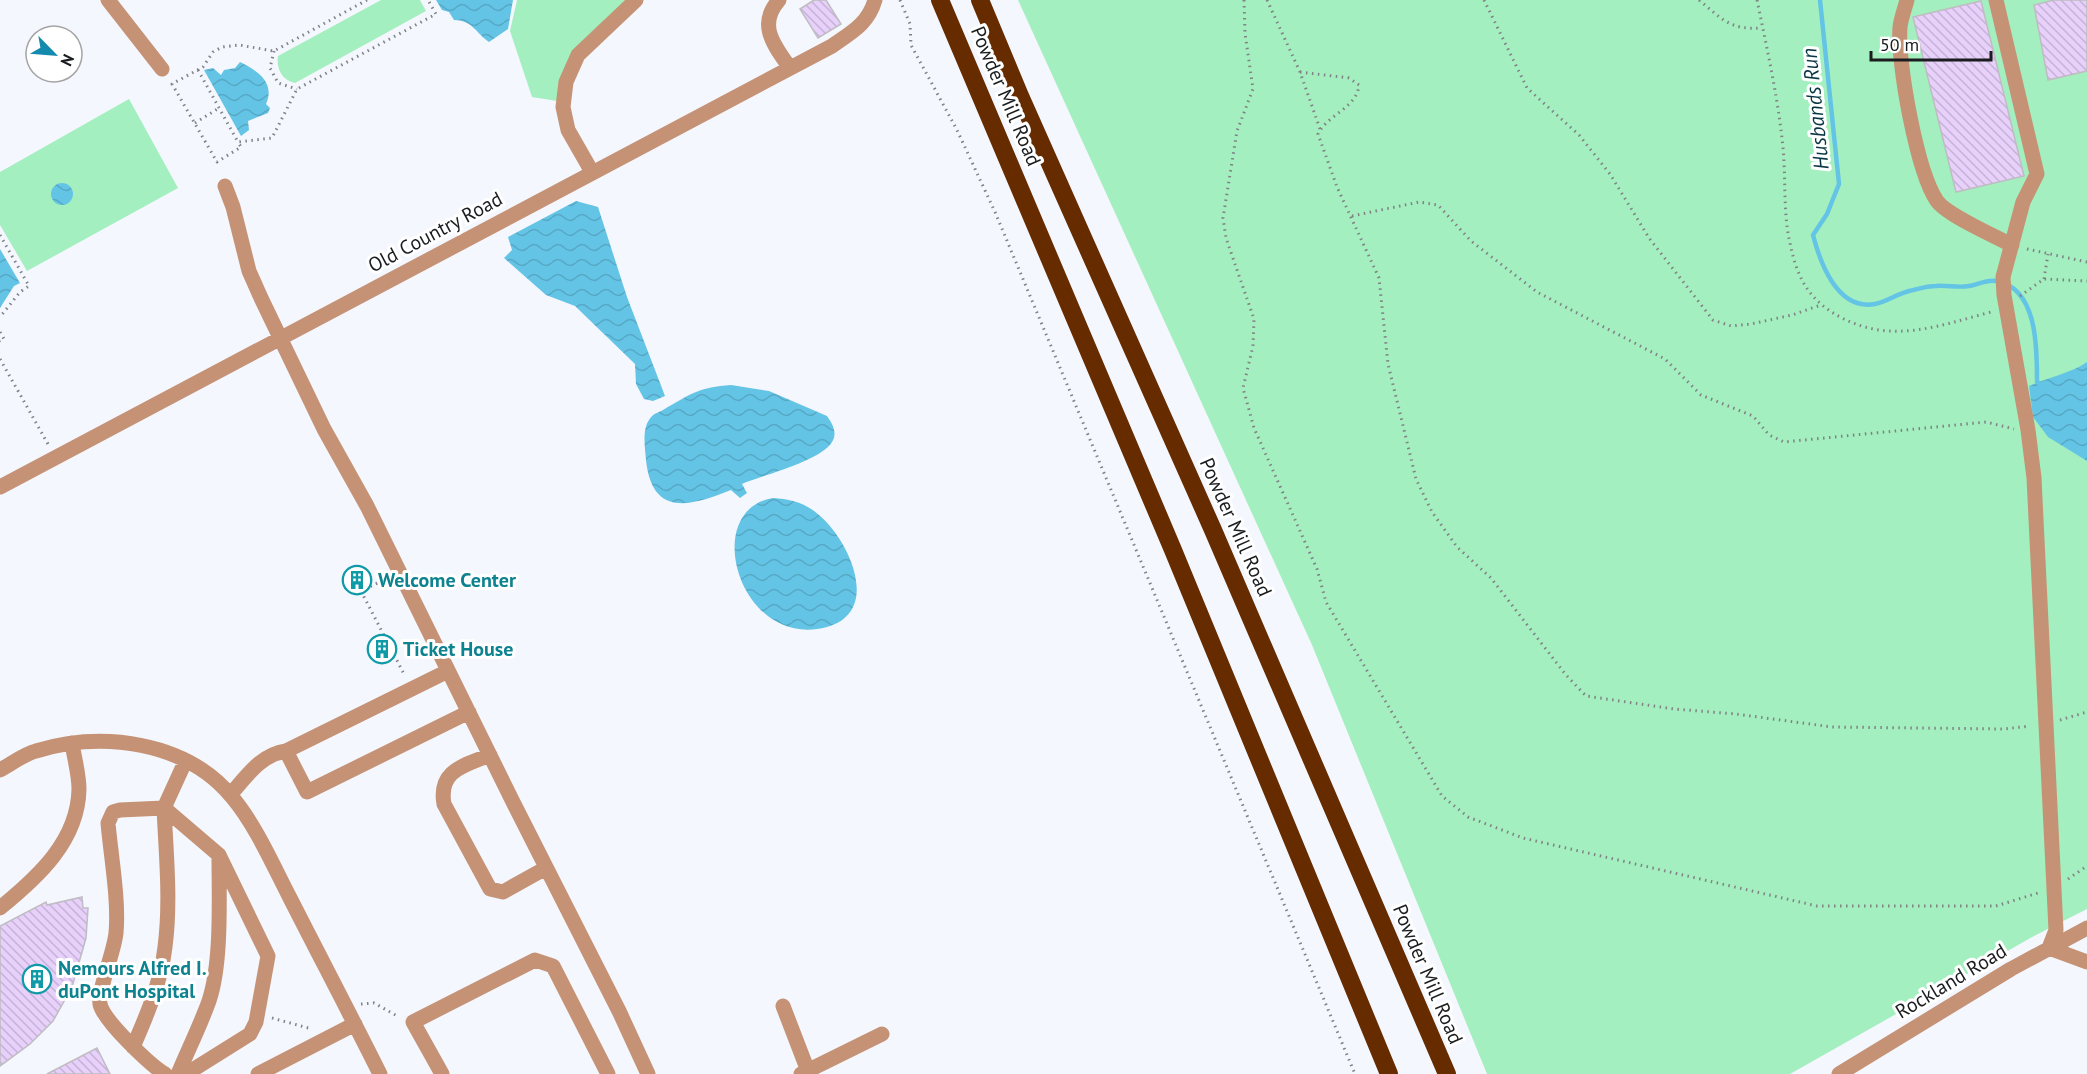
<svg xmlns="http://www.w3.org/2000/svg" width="2087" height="1074" viewBox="0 0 2087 1074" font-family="'PT Sans',sans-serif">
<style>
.green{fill:#a4efbf}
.water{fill:url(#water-waves)}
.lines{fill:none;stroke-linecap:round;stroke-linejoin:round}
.stream{stroke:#64c4e6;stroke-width:4.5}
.building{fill:url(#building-back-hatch);stroke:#bfbcc2;stroke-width:1.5}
.path{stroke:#808286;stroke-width:3;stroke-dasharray:1.5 4.5;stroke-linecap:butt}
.minor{stroke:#c59276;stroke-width:15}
.highway{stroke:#662c00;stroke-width:18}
.labels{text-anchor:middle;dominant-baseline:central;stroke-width:6;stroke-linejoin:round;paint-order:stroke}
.street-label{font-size:20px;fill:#1b1c1f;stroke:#fff}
.culture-label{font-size:20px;font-weight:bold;fill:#0d838f;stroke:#fff;text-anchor:start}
.water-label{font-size:21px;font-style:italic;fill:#083644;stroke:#fff}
</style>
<defs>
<pattern id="water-waves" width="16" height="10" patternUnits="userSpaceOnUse" patternTransform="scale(1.5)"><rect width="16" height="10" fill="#64c4e6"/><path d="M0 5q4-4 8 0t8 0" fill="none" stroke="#56a8c5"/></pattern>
<pattern id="building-back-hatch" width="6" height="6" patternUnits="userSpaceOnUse" patternTransform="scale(1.5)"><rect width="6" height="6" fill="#e7d0fa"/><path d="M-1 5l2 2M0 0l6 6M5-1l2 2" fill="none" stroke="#c6b2d6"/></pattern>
</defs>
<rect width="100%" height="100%" fill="#f4f7fd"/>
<path class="green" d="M381 0H420L426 11 295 83C282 80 276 69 278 56Z
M517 0H629L575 51 557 101 532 97 510 31Z
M1018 0H2087V909L2034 936 1790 1074H1487L1312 645Z
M129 99 178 188 27 271 0 225V172Z"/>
<path class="water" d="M436 0H513L508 29 489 42C476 33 472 20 454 20L449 12 442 10Z
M240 62C256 70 276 82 266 104L270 108 268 113 248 121 249 130 241 136 204 70 213 68 221 75 224 70 235 68Z
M51 194a11 11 0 1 1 22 0a11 11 0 1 1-22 0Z
M576 201 598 207 627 297 665 396 653 401 644 399 636 384 635 364 575 306 546 295 504 258 512 250 508 237Z
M0 249 20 283 14 286 0 308Z
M2087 362V461L2048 437 2033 417 2029 386C2047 378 2071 373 2087 362Z
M731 385 769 391 827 416C832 423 838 433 832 442 821 461 763 475 742 484L747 493 740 498 731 490C691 506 652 518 646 460 645 448 642 430 649 420 653 413 658 413 663 410 690 394 700 387 731 385Z
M773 498C790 499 806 503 819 515 848 539 883 611 827 627 740 651 699 510 773 498Z"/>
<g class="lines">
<path class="stream" d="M1820 0 1839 184 1827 214 1813 235C1820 262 1837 311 1875 304 1886 302 1897 294 1909 291 1918 289 1927 286 1936 286 1947 285 1958 288 1969 286 1977 285 1987 279 1996 281 2038 288 2037 349 2037 382L2042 385"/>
</g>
<path class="building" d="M814 0H826L841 24 818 38 800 9Z
M2054 0H2087V71L2048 80 2034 5Z
M1981 1 2024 176 1956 192 1913 17Z
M82 897 83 908H88L86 938 72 987 53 1021 30 1044 0 1066V926L46 902 47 905Z
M97 1048 110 1074H47Z"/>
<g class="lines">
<path class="path" d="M367 0 274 51 239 45 222 47 213 52 203 67 172 84 217 162 241 147 238 142 272 138 297 89 436 14 428 0
M900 0 910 24 911 45 957 130 995 212 1355 1074
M1244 0 1245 33 1253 89 1237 131 1223 218 1226 238 1254 319 1253 346 1243 388 1254 428 1317 569 1326 602 1442 796 1468 817 1523 838 1817 906H1996L2038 893
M1267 0 1300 72 1320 129
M1484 0 1527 88 1579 135 1610 174 1649 238 1713 320 1731 326 1751 324 1792 315 1821 305
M1699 0C1723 20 1730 30 1762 28
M1757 0C1767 49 1778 97 1783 148 1786 179 1783 213 1790 243 1797 278 1809 301 1842 318 1893 344 1938 326 1991 312
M274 51 270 68 278 83 297 89
M198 70 238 142
M1300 72 1349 78 1359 85C1357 108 1328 114 1318 134L1337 187 1379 278 1388 364 1416 479 1432 512 1457 547 1491 578 1566 675 1586 696 1674 709 1736 714 1832 727 2004 729 2030 726
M195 123 219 108
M1352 216 1419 202 1438 205 1471 241 1537 292 1665 359 1701 395 1753 416 1769 435 1784 442 1986 422 2014 429
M0 235 29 286 20 292 0 317
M2027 249 2087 262
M2044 279 2048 254
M2020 296 2044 279 2087 281
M0 332 4 339 0 341
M0 359 48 444
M388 578 361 591 405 676
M2060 720 2087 712
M2068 879 2087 866
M361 1004 374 1003 399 1017
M272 1018 312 1029"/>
<path class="minor" d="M108 0 162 69
M779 0C757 25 774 45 790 68
M1907 0C1905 8 1901 18 1900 27 1897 62 1917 172 1937 201 1947 215 1994 236 2012 245
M1996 0 2037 174 2023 202 2003 277 2004 295 2028 430 2034 478 2056 930 2049 948 2087 962
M592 172 568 130 563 107 566 82 578 55 636 0
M225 186 233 207 249 271 261 298 324 429 367 506 512 800 619 1011 648 1074
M0 487 832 46C852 32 868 24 875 0
M286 751 307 792 469 712
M490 755C464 766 438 770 444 804L490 889 503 892 546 868
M0 770C11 764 24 754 36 751 102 731 186 741 232 797 255 824 273 865 289 896 319 955 350 1014 380 1074
M230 795C247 776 260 755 286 751L448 671
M164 808 219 855 268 956 256 1022 250 1034 186 1074
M0 908C38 877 78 841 79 789 79 774 74 757 72 743
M783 1006 808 1071
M133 1047C147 1015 161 982 165 947 171 901 166 854 164 808
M165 1074C150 1065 103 1020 100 1004 98 989 114 953 116 933 119 900 111 857 108 823L113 812 120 810 164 808 185 762
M178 1074C188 1050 200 1026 209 1001 222 962 219 899 219 858
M258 1074 355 1024
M442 1074 413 1022 535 960 553 966 608 1074
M801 1074 882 1034
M1839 1074 2011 969 2087 928"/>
<path class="highway" d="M940 0 1173 550 1389 1074
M980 0 1020 96 1213 530 1447 1074"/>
</g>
<defs>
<g id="building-ring" transform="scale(1.5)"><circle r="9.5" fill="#fff" stroke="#0f9aa8" stroke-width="1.5"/><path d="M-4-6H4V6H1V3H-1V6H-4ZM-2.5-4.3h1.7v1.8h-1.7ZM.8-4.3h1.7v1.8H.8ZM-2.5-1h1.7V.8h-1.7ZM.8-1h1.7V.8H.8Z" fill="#0f9aa8"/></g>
</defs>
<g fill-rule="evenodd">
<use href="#building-ring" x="357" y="580"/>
<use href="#building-ring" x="382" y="649"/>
<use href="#building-ring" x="37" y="979"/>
</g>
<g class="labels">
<g class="street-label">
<text transform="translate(1006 96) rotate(67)">Powder Mill Road</text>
<text transform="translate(435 232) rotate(-28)">Old Country Road</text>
<text transform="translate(1236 527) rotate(66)">Powder Mill Road</text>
<text transform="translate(1428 974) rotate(67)">Powder Mill Road</text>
<text transform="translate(1951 981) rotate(-31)">Rockland Road</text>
</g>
<g class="culture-label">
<text x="378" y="580">Welcome Center</text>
<text x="403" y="649">Ticket House</text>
<text x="58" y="968">Nemours Alfred I.<tspan x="58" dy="23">duPont Hospital</tspan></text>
</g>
<g class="water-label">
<text transform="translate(1815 109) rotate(-96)">Husbands Run</text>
</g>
</g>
<g transform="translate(54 54) rotate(115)"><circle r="28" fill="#ffffff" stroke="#a4a4a5" stroke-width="1.5"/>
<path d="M0-4.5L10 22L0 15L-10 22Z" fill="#148aae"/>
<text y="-9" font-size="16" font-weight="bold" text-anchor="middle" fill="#1b1c1f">N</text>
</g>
<path d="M1871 51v9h120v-9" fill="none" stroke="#1b1c1f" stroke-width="3"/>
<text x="1880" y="51" font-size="18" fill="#1b1c1f" stroke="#ffffff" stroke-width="4.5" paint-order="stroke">50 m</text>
</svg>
